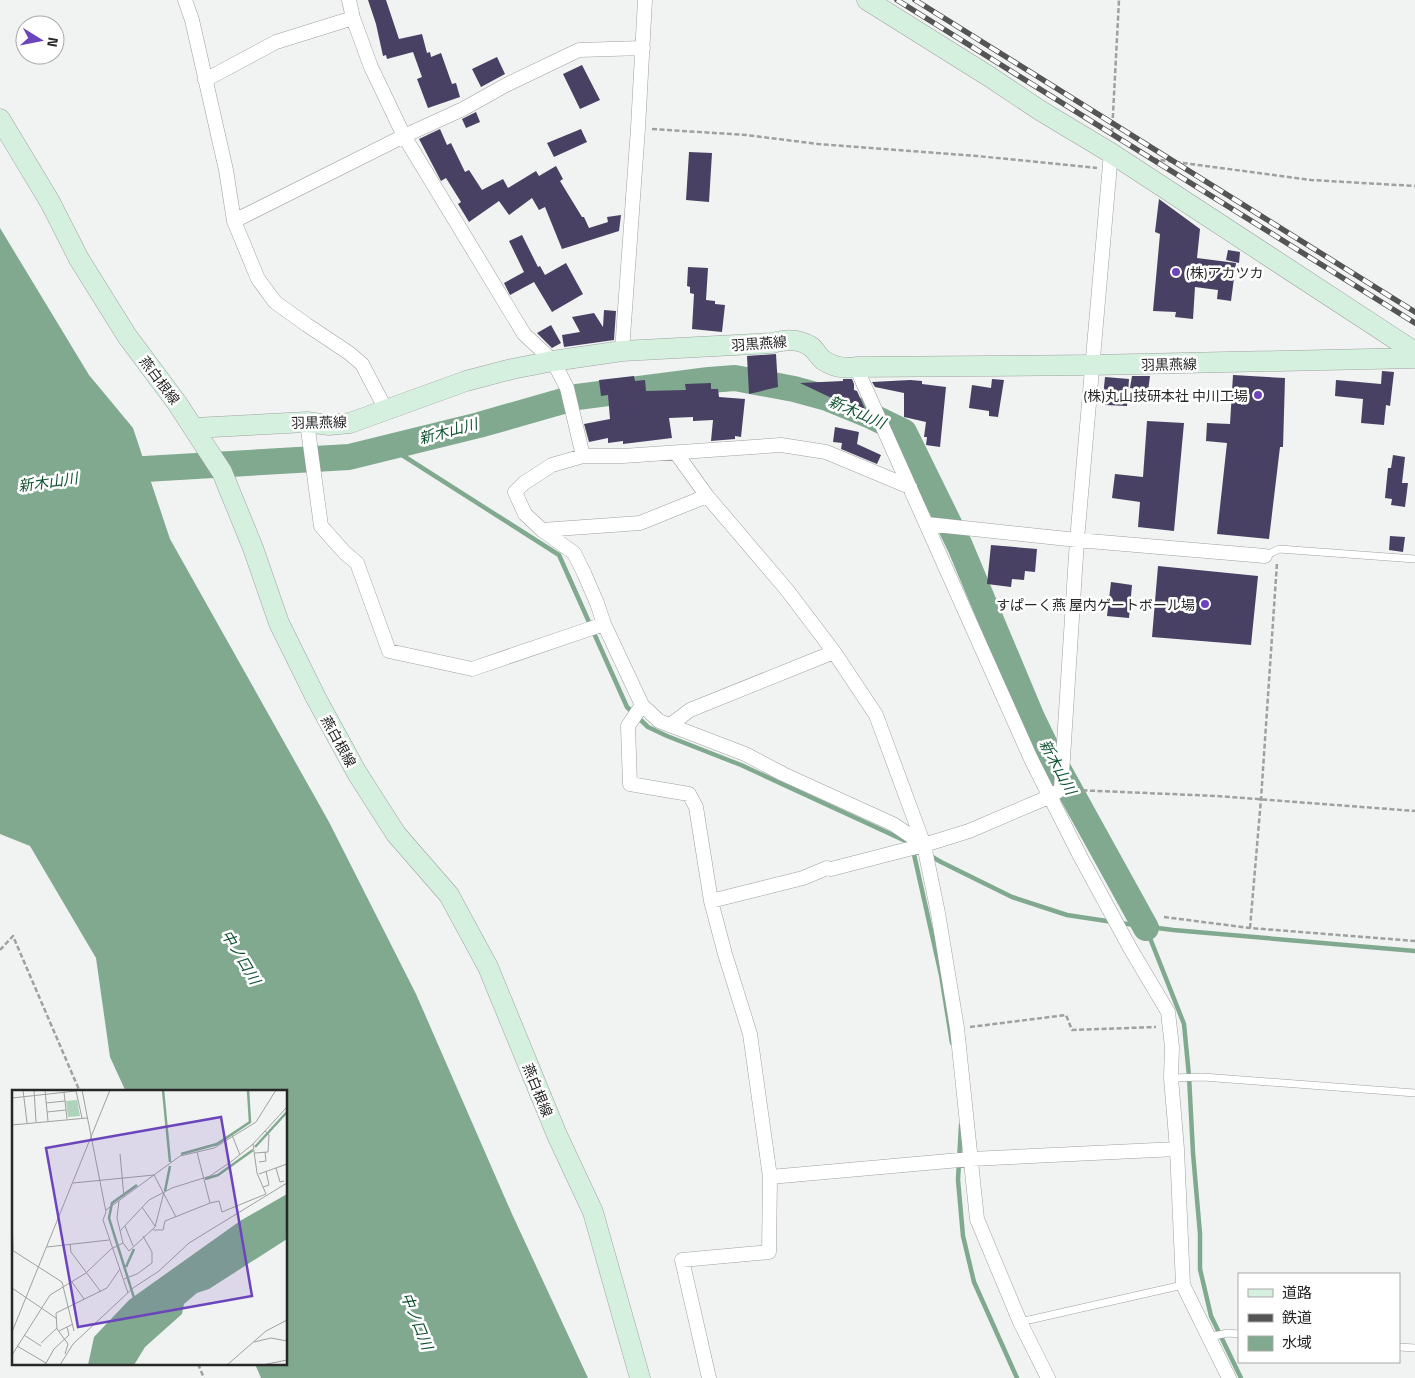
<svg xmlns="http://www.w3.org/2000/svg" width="1415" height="1378" viewBox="0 0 1415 1378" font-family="'Titillium Web','Noto Sans JP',sans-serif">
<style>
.water{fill:#81a98f}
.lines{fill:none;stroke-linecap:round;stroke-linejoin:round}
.stream{stroke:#81a98f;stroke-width:4.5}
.river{stroke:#81a98f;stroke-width:26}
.building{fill:#484163}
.lane-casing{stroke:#9fa2a0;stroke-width:8}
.street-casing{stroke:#9fa2a0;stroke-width:15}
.secondary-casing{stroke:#9fa2a0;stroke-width:21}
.path{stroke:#9ea19f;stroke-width:2.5;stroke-dasharray:5 2.5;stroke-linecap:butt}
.lane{stroke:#fff;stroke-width:7}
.street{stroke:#fff;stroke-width:14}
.secondary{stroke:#d6f0e0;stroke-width:20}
.rail-casing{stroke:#535453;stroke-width:5.5}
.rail{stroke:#fff;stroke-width:4;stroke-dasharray:11;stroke-linecap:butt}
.poi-dot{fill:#6c45bd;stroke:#fff;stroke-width:2}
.labels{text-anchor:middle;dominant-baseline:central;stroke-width:5;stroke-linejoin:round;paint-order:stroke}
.poi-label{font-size:14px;fill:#262726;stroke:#fff;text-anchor:end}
.street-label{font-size:14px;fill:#262726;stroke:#fff}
.water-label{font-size:15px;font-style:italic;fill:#105432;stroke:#fff}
.inset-river{fill:none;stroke:#81a98f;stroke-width:2.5}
.inset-road{fill:none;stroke:#9fa1a0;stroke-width:1}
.view{fill:#6c45bd;fill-opacity:0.15;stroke:#6c45bd;stroke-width:2.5}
.inset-edge{fill:none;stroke:#262726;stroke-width:2.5}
</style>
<rect width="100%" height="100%" fill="#f0f3f1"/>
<path class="water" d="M0 228 89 375 133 428 170 539 329 822 416 994 512 1214 588 1378H261L255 1364H286V1092H126L110 1057 96 958 30 846 0 834Z"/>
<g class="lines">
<path class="stream" d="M391 448 559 555 627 707 648 727 667 736 741 765 910 843
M913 850 941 975 952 1043
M929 855 941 862 1012 897 1067 915 1113 922
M1120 923 1173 930 1415 951
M1146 928 1184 1024 1189 1076 1193 1153 1200 1234V1269L1211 1316 1241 1378
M961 1125 958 1180 963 1236 974 1282 1017 1378"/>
<path class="river" d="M111 473 145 469 349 457 479 425 577 397 709 380 735 378 794 389 827 398 871 416 904 432 960 546 1032 718 1046 747 1146 928"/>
</g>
<path class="building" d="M368 0H386L399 39 422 34 427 53 430 52 431 57 441 53 452 84 456 83 460 97 428 108 417 79 422 77 413 52 387 59 386 55 383 56 376 24Z
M497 57 505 74 481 87 472 69Z
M582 65 600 100 580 109 563 74Z
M476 112 480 122 466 128 462 119Z
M440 129 447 145 451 143 465 172 469 170 482 190 503 179 508 188 536 171 539 176 556 166 563 179 560 181 582 217H584L589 228 608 222 607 217 621 215 619 231 562 249 545 207 539 210 532 198 509 215 499 201 469 222 458 204 461 202 446 178 441 181 419 139Z
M581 129 587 142 554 157 547 143Z
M689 152 712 153 709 202 686 200Z
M1159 199 1200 229 1197 258 1236 263 1231 301 1217 299 1218 290 1195 287 1193 319 1175 317 1176 312 1153 311 1160 234 1155 232Z
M522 235 538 267 540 266 545 275 566 263 583 294 552 312 534 282 510 295 504 283 524 272 509 241Z
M1228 250 1240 252 1239 263 1226 260Z
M688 267 708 268 706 300 715 301V304L725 305 722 332 692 329 694 294 690 293V287L687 286Z
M604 310 616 311 614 340 564 347 562 335 580 332 572 317 594 313 603 327Z
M551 325 561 343 552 348 537 333Z
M776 354 778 387 749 394 747 356Z
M1382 371 1394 372 1390 406 1386 405 1384 425 1361 423 1363 399 1335 396 1336 380 1381 384Z
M1233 375 1285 378 1283 447H1280L1269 539 1217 534 1227 443 1206 441 1207 423 1230 424Z
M634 376 635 381 645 380 646 391 686 390 685 384 711 383V389H718L719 397 745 399 741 437 735 436V439L711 441 713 420 693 421V417L669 418 672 438 623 444V441L608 443V438L589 442 584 424 610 419 608 395 601 396 599 380Z
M1132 376H1150L1148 391 1130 388Z
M1105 377 1129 379 1127 406 1105 405V397H1103Z
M843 379H852L854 384V390L857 391 866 411 840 410V402L800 383 843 381Z
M992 379 1004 380 998 417 989 416V411L969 408 972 385 991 388Z
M910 380 922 381V384L946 387 940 447 926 445 927 437H924L926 422 904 417V393L875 387 872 382Z
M1147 421 1184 423 1174 531 1138 527 1140 502 1112 498 1115 474 1143 477Z
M835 427 859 432 857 444 881 455 877 464 841 449 842 443 833 442Z
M1393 455 1405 457 1402 483H1408L1405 507 1391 505 1392 499 1385 498 1388 468H1391Z
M1390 536 1405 537 1403 552 1389 550Z
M991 545 1037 549 1035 572 1025 571 1024 580 1012 579 1011 587 987 584Z
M1158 566 1258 576 1251 645 1152 637Z
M1111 582 1132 585 1129 618 1107 616Z"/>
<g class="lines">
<g class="lane-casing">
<path id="lane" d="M1265 556 1279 549 1415 559
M1171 1078 1203 1077 1415 1093
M1020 1322 1183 1285
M1209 1337 1228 1333 1239 1334
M1399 1347 1415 1348"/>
</g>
<g class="street-casing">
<path id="street" d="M185 0 192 20 226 170 234 221 258 279 275 302 307 325 349 353 362 364 386 410
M349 0 353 18 371 67 404 136 524 334 553 361 567 388 583 456
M205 80 276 42 353 18
M234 221 404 136 463 109 506 85 579 50 643 48
M622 351 638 128 645 0
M856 367 1031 759 1080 856 1130 948 1168 1012 1172 1047 1171 1078 1177 1149 1183 1285 1229 1378
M307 422 321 526 345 553 357 563 389 651 472 669 604 624
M676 453 707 496 787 590 834 652 876 715 924 845 938 913 957 1028 977 1219 1020 1322 1048 1378
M910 487 826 452 781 445 623 456H583L552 465 524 483 515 492 525 514 542 530 574 553 584 573 597 603 604 624 642 705 659 721 745 754 783 774 893 824 924 845
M927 524 1077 540 1265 556
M542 530 640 523 707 496
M642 705 628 726 630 784 689 794 696 807 711 901 725 954 750 1034 770 1177 769 1252 682 1260 709 1378
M670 725 690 710 834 652
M711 901 803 878 827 868 831 869 924 845 969 831 1051 796 1061 789 1077 540 1111 153
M770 1177 971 1159 1177 1149"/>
</g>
<g class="secondary-casing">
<path id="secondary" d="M867 0 990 77 1041 111 1111 153 1415 352
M0 119 50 202 79 259 127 336 177 403 222 472 253 548 279 623 316 698 357 773 396 834 449 895 488 967 557 1135 593 1212 640 1378
M193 428 307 422 329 425 350 423 466 381 512 369 553 361 622 351 772 343C785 340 797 338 810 346 815 349 818 356 823 360 833 367 844 369 856 367L1092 365 1415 358"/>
</g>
<path class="path" d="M652 129 746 135 818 144 977 156 1097 168
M1112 133 1119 0
M1153 159 1311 180 1415 186
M1075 790 1217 796 1415 811
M1164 917 1250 928 1415 941
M1250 928 1261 799 1277 563
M0 950 13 936 80 1092
M970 1027 1066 1015 1072 1030 1156 1027
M198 1364 204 1378"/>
<use href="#lane" class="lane"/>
<use href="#street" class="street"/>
<use href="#secondary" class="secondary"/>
<g class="rail-casing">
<path id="rail" d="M897 0 1415 323
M915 0 1415 312"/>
</g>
<use href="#rail" class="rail"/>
</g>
<g class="poi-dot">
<circle cx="1176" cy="272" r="5"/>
<circle cx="1258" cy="395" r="5"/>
<circle cx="1205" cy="604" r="5"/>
</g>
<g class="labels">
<g class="poi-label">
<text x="1186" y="272" text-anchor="start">(株)アカツカ</text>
<text x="1248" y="395">(株)丸山技研本社 中川工場</text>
<text x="1195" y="604">すぱーく燕 屋内ゲートボール場</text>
</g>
<g class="street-label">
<text transform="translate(759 343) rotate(-4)">羽黒燕線</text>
<text transform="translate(1169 364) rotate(-1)">羽黒燕線</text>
<text transform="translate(160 380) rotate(53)">燕白根線</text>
<text transform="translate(319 422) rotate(-1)">羽黒燕線</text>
<text transform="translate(339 741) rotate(61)">燕白根線</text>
<text transform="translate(538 1090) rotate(68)">燕白根線</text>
</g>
<g class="water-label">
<text transform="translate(857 412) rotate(23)">新木山川</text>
<text transform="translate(448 431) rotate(-15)">新木山川</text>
<text transform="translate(48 482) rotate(-8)">新木山川</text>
<text transform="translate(1058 767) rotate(62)">新木山川</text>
<text transform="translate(241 957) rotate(59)">中ノ口川</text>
<text transform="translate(417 1321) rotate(68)">中ノ口川</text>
</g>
</g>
<g transform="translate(12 1090)">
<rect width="275" height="275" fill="#f0f3f1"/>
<path d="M65 10 68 26 56 27 54 11Z" fill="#add3ba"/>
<path d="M275 104V149L197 199 185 203 172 214 170 224 133 257 122 275H76L82 247 117 210 228 131Z" fill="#81a98f"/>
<path class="inset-river" d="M151 0 158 72M243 57 275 22M169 64 205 54 238 32 236 0M193 89 206 85 241 60M153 101 158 76M114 177 122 159M123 211 97 128 100 113 125 95"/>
<path class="inset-road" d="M11 0 15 33M22 0 24 32M33 0 36 31M70 0 94 122 91 130 116 203M64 1 70 28M52 2 55 29M0 8 64 1M34 13 53 11M35 22 54 20M0 35 75 28M220 45 228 65M241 54 245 83 254 104M185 62 198 113M243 63 256 62 257 45 253 41M108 64 112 107M247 72 254 71 253 62M264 78 268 92 272 91M247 84 275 74M61 93 142 85 164 127M251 97 257 95 254 81M107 111 105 128 111 153 117 161 143 137 152 102M130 117 143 136M94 120 168 66 202 58 244 32 264 0M0 123 1 160M113 136 121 156M141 140H151L153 131 198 113 207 111 210 122 254 104M108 141 137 110 160 98 198 86 220 71 241 54 275 17M58 154 59 162 89 202M35 157 97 150M0 160 50 192 62 241M112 189 125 184 140 173V162L131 146M60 192 72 209M0 198 44 228M47 241 61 234M0 242 98 0M12 245 29 256M242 252 259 248 275 251M29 253 45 238M5 256 34 273M53 264 56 254 45 239 44 223 95 198 108 179M0 265 38 205 74 183 99 159 111 153M33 275 42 259 57 245 55 237M48 275 61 254 121 198 147 181 177 153 275 93M215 275 254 241 275 230M250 275 275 270"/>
<path class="view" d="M209 27 240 206 66 237 34 58Z"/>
<rect width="275" height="275" class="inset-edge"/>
</g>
<rect x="1238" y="1273" width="162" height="90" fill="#ffffff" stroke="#a8a9a8"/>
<rect x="1248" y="1289" width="25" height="8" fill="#d6f0e0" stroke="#a8a9a8"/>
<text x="1282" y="1298" font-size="15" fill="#262726">道路</text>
<rect x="1248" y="1314" width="25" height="8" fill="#535453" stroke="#a8a9a8"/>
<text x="1282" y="1323" font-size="15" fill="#262726">鉄道</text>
<rect x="1248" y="1336" width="25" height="15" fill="#81a98f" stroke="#a8a9a8"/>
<text x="1282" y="1348" font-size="15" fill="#262726">水域</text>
<g transform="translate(40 40) rotate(100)"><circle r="24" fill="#ffffff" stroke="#a8a9a8"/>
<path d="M0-4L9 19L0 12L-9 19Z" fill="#6c45bd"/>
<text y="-8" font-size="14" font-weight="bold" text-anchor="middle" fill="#262726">N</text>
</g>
</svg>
